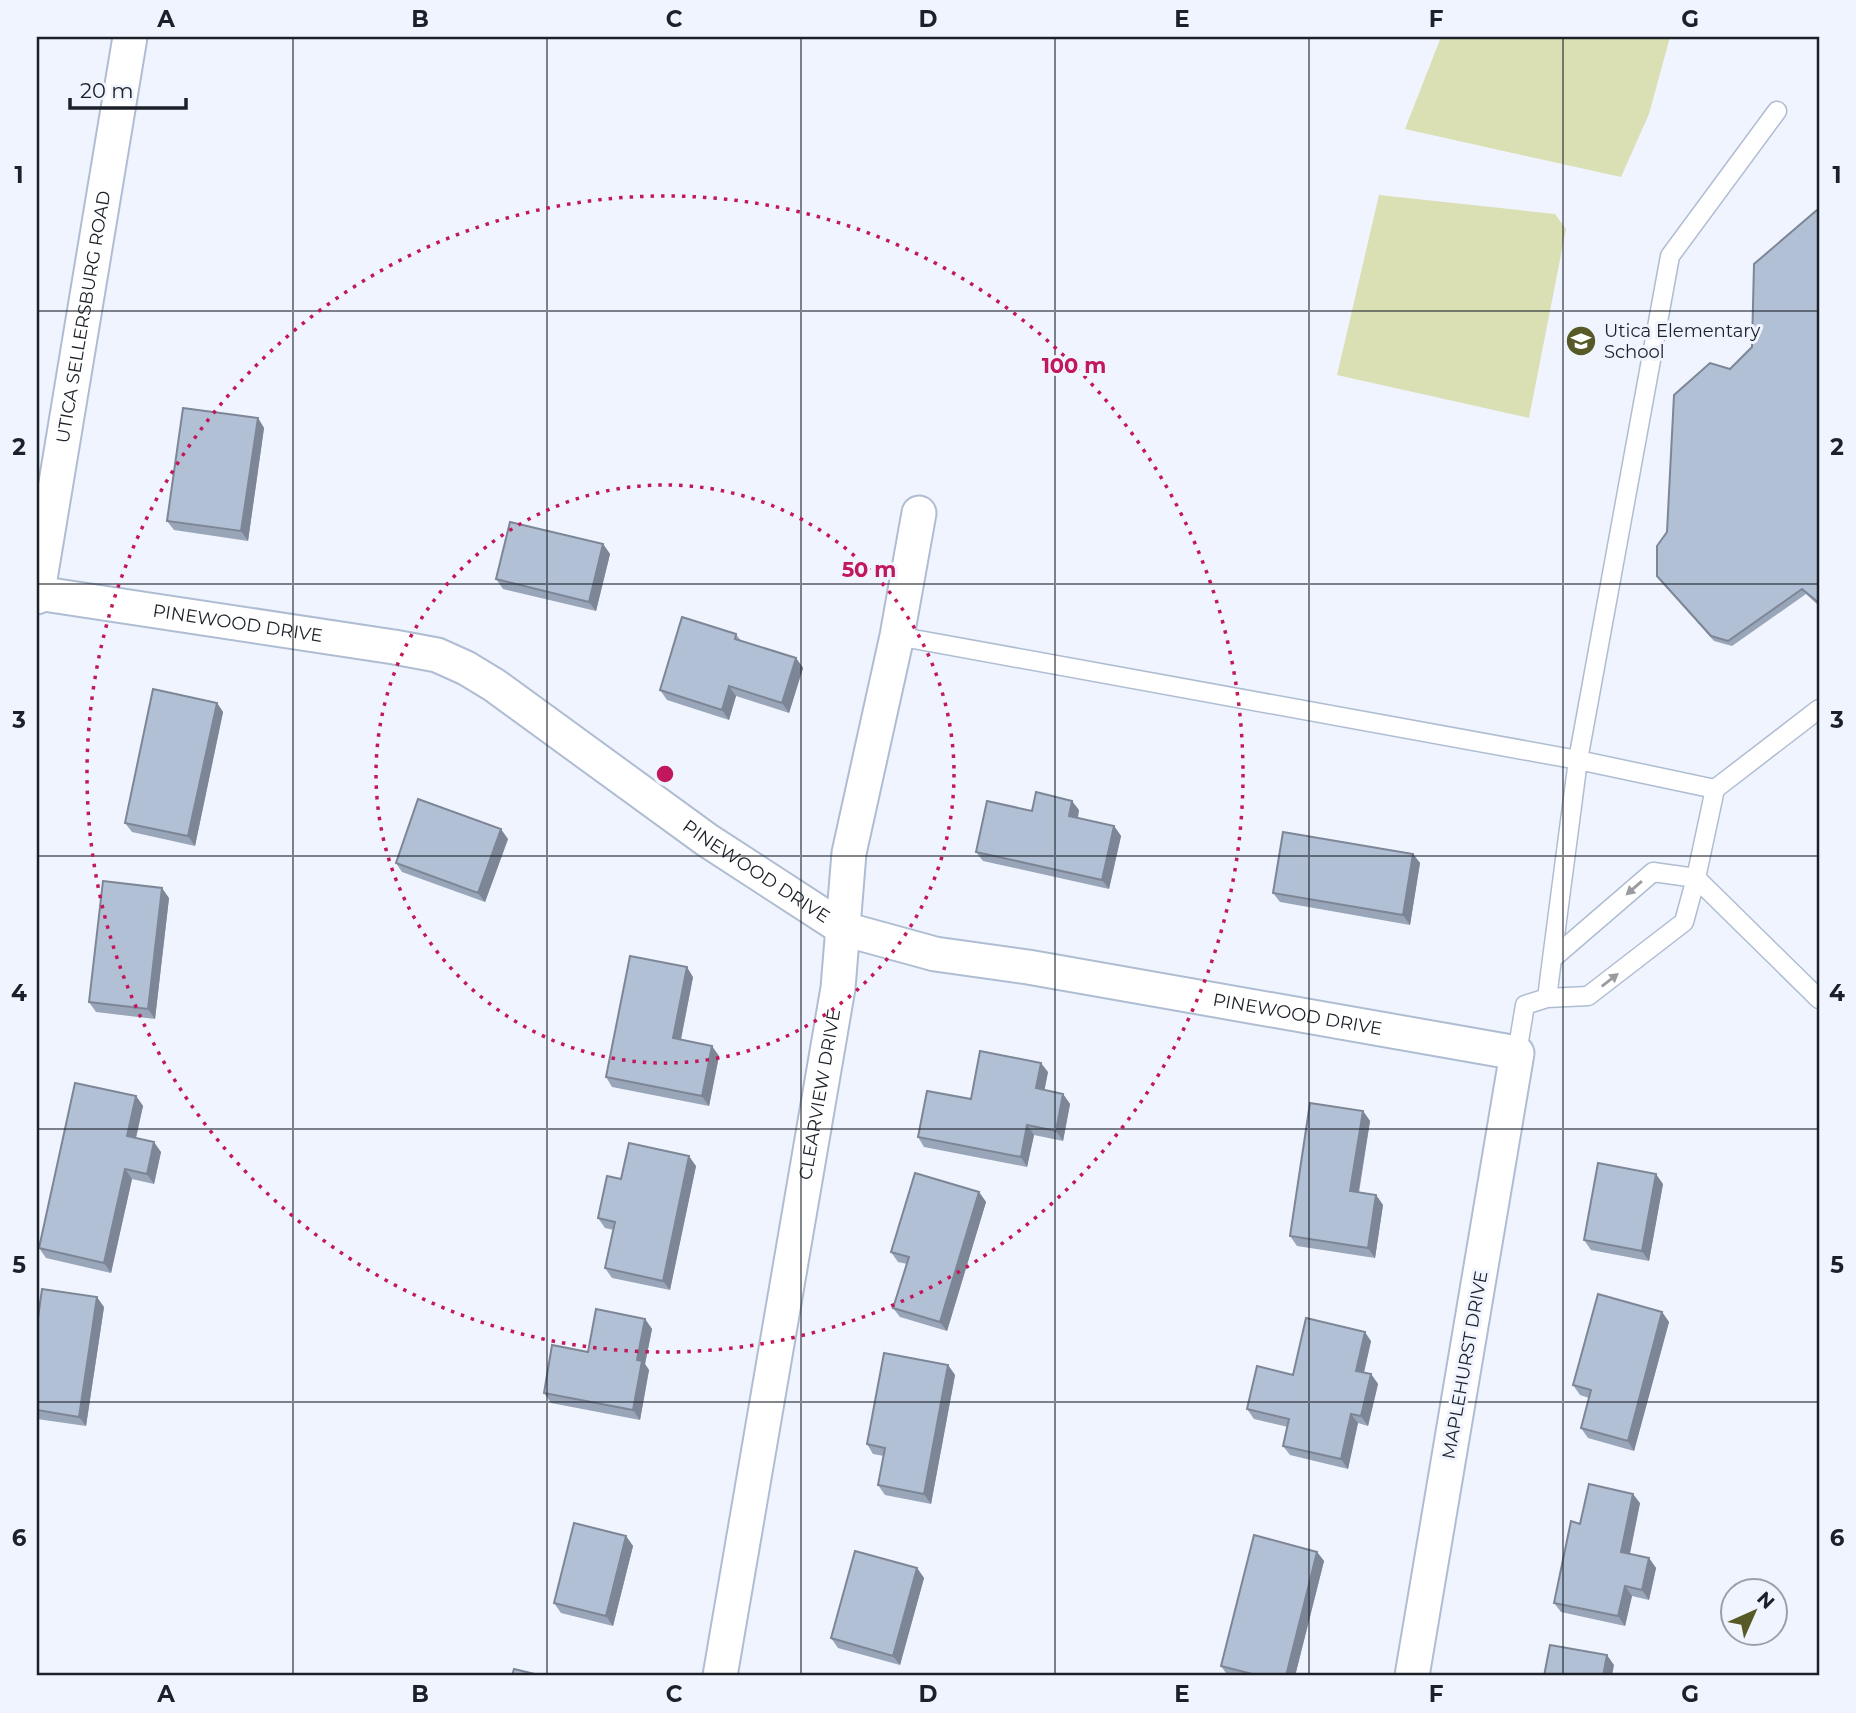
<svg xmlns="http://www.w3.org/2000/svg" width="1856" height="1713" viewBox="0 0 1856 1713" font-family="Montserrat,sans-serif">
<style>
.green{fill:#dbdfb4}
.lines{fill:none;stroke-linecap:round;stroke-linejoin:round}
.lane-casing{stroke:#afbdd3;stroke-width:21}
.street-casing{stroke:#afbdd3;stroke-width:37}
.lane{stroke:#fff;stroke-width:18}
.street{stroke:#fff;stroke-width:33}
.wall{fill:#99a5b8}
.shaded-wall{fill:#7d8696}
.building{fill:#b2c0d6;stroke:#7d8696;stroke-width:2}
.oneway{fill:#999b9f}
.grid{fill:none;stroke:#1c2029;stroke-width:2;stroke-opacity:0.55}
.ring{fill:none;stroke:#c2185b;stroke-width:3.5;stroke-dasharray:3.5 7}
.labels{text-anchor:middle;dominant-baseline:central;stroke-width:6;stroke-linejoin:round;paint-order:stroke}
.street-label{font-size:18px;fill:#1c2029;stroke:#eff4fe}
.poi-label{font-size:18px;fill:#1c2029;stroke:#eff4fe;text-anchor:start}
.centre{fill:#c2185b;stroke:#eff4fe;stroke-width:3.5}
.ring-label{font-size:21px;text-anchor:middle;font-weight:bold;fill:#c2185b;stroke:#eff4fe;stroke-width:6;stroke-linejoin:round;paint-order:stroke}
.neatline{fill:none;stroke:#1c2029;stroke-width:2.5}
.grid-label{font-size:23px;text-anchor:middle;font-weight:bold;fill:#1c2029}
</style>
<rect width="100%" height="100%" fill="#eff4fe"/>
<path class="green" d="M1441 37H1670L1649 114 1621 177 1405 129Z
M1379 195 1555 214 1566 229 1529 418 1337 375Z"/>
<g class="lines">
<g class="lane-casing">
<path id="lane" d="M897 636 1578 760 1715 789
M1819 709 1715 789 1696 878 1819 999
M1552 959 1578 760 1670 256 1777 111
M1517 1053 1525 1005 1547 998 1588 996 1684 922 1696 878 1653 872 1552 959 1547 998"/>
</g>
<g class="street-casing">
<g id="street">
<path id="s1" d="M37 593 394 647 437 655 466 668 494 685 707 840 844 929 935 954 1028 967 1517 1053 1412 1676"/>
<path id="s2" d="M37 597 130 37"/>
<path id="s3" d="M720 1676 838 988 849 853 897 636 919 513"/>
</g>
</g>
<use href="#lane" class="lane"/>
<use href="#street" class="street"/>
</g>
<path class="wall" d="M1819 210V606L1806 594 1732 646 1714 641 1657 576 1667 532 1752 347Z
M258 418 264 428 248 541 174 530 167 521Z
M603 544 610 554 596 611 503 589 496 579Z
M736 634 741 641 796 658 803 668 789 713 736 696 729 720 667 700 660 690Z
M217 703 223 712 195 846 132 832 125 823Z
M1079 810 1078 818 1114 826 1121 836 1109 889 983 861 976 852 1032 811Z
M508 839 485 902 402 872 396 863Z
M1413 854 1420 863 1410 925 1280 902 1273 893Z
M169 898 155 1019 96 1012 89 1002Z
M693 977 681 1040 719 1056 709 1106 612 1087 606 1077Z
M1048 1072 1044 1090 1063 1094 1070 1104 1063 1141 1034 1135 1027 1167 924 1147 918 1137 971 1099Z
M136 1096 143 1106 136 1138 161 1152 154 1184 132 1179 111 1273 46 1258 39 1248Z
M1363 1111 1370 1121 1359 1193 1376 1195 1383 1205 1375 1258 1297 1246 1290 1236Z
M696 1166 670 1290 612 1278 605 1268 614 1230 605 1228 598 1218 621 1179Z
M1663 1184 1649 1261 1591 1250 1584 1240Z
M979 1192 986 1202 947 1331 900 1317 893 1308 907 1264 898 1262 891 1252Z
M104 1307 86 1426 37 1419V1325Z
M1662 1312 1669 1322 1634 1451 1588 1438 1581 1428 1589 1398 1580 1395 1573 1385Z
M645 1319 652 1329 645 1364 649 1370 640 1420 551 1403 544 1393 588 1352Z
M1371 1341 1364 1373 1371 1374 1378 1384 1368 1426 1358 1423 1348 1469 1290 1455 1283 1446 1288 1427 1254 1419 1247 1409 1293 1375Z
M948 1365 955 1375 931 1504 885 1495 878 1485 884 1456 873 1454 867 1444Z
M1640 1503 1630 1554 1649 1558 1656 1568 1649 1600 1632 1596 1625 1626 1561 1612 1554 1603 1580 1524Z
M626 1536 633 1546 613 1626 561 1613 554 1603Z
M1317 1552 1324 1561 1295 1676H1228L1221 1666Z
M917 1568 924 1578 900 1665 838 1648 831 1638Z"/>
<path class="shaded-wall" d="M258 418 264 428 248 541 241 531Z
M603 544 610 554 596 611 589 602Z
M796 658 803 668 789 713 782 703Z
M729 686 736 696 729 720 722 710Z
M217 703 223 712 195 846 188 836Z
M1072 801 1079 810 1076 825 1069 816Z
M1114 826 1121 836 1109 889 1102 880Z
M501 829 508 839 485 902 478 893Z
M1413 854 1420 863 1410 925 1403 915Z
M162 888 169 898 155 1019 148 1009Z
M687 967 693 977 679 1048 673 1038Z
M712 1046 719 1056 709 1106 702 1096Z
M1041 1063 1048 1072 1043 1098 1036 1088Z
M1063 1094 1070 1104 1063 1141 1056 1131Z
M136 1096 143 1106 134 1146 127 1136Z
M1363 1111 1370 1121 1357 1201 1350 1191Z
M1027 1125 1034 1135 1027 1167 1021 1157Z
M154 1142 161 1152 154 1184 147 1174Z
M689 1156 696 1166 670 1290 663 1281Z
M125 1169 132 1179 111 1273 104 1263Z
M1656 1174 1663 1184 1649 1261 1642 1251Z
M979 1192 986 1202 947 1331 940 1322Z
M1376 1195 1383 1205 1375 1258 1368 1248Z
M97 1297 104 1307 86 1426 79 1417Z
M1662 1312 1669 1322 1634 1451 1628 1441Z
M645 1319 652 1329 645 1364 649 1370 640 1420 633 1410 637 1360Z
M1365 1332 1371 1341 1362 1380 1356 1371Z
M948 1365 955 1375 931 1504 924 1494Z
M1371 1374 1378 1384 1368 1426 1361 1416Z
M1351 1414 1358 1423 1348 1469 1341 1459Z
M1633 1494 1640 1503 1628 1562 1621 1552Z
M626 1536 633 1546 613 1626 606 1616Z
M1317 1552 1324 1561 1295 1676H1286Z
M1649 1558 1656 1568 1649 1600 1642 1590Z
M917 1568 924 1578 900 1665 893 1656Z
M1625 1586 1632 1596 1625 1626 1618 1616Z
M1607 1655 1614 1665 1612 1676H1603Z"/>
<path class="building" d="M1817 210H1819V603L1802 589 1728 641 1711 636 1657 576V546L1667 532 1674 395 1710 363 1730 369 1752 347 1754 264Z
M183 408 258 418 241 531 167 521Z
M510 522 603 544 589 602 496 579Z
M682 617 736 634 735 639 796 658 782 703 729 686 722 710 660 690Z
M153 689 217 703 188 836 125 823Z
M1036 792 1072 801 1069 816 1114 826 1102 880 976 852 987 801 1032 811Z
M418 799 501 829 478 893 396 863Z
M1283 832 1413 854 1403 915 1273 893Z
M103 881 162 888 148 1009 89 1002Z
M630 956 687 967 673 1038 712 1046 702 1096 606 1077Z
M980 1051 1041 1063 1036 1088 1063 1094 1056 1131 1027 1125 1021 1157 918 1137 927 1091 971 1099Z
M75 1083 136 1096 127 1136 154 1142 147 1174 125 1169 104 1263 39 1248Z
M1310 1103 1363 1111 1350 1191 1376 1195 1368 1248 1290 1236Z
M629 1143 689 1156 663 1281 605 1268 615 1222 598 1218 607 1176 621 1179Z
M1598 1163 1656 1174 1642 1251 1584 1240Z
M915 1173 979 1192 940 1322 893 1308 909 1257 891 1252Z
M42 1289 97 1297 79 1417 37 1410V1325Z
M1598 1294 1662 1312 1628 1441 1581 1428 1591 1390 1573 1385Z
M596 1309 645 1319 637 1360 642 1361 633 1410 544 1393 552 1345 588 1352Z
M1306 1318 1365 1332 1356 1371 1371 1374 1361 1416 1351 1414 1341 1459 1283 1446 1289 1419 1247 1409 1257 1366 1293 1375Z
M884 1353 948 1365 924 1494 878 1485 885 1448 867 1444Z
M1589 1484 1633 1494 1621 1552 1649 1558 1642 1590 1625 1586 1618 1616 1554 1603 1571 1521 1580 1524Z
M574 1523 626 1536 606 1616 554 1603Z
M1254 1535 1317 1552 1286 1676H1260L1221 1666Z
M855 1551 917 1568 893 1656 831 1638Z
M1550 1645 1607 1655 1603 1676H1544Z
M514 1669 543 1676H512Z"/>
<defs><path id="oneway-solid" d="M-6-.8H1V-3.2L6.5 0L1 3.2V.8H-6Z" transform="scale(1.75)"/></defs>
<g class="oneway">
<use href="#oneway-solid" transform="translate(1634 888) rotate(139)"/>
<use href="#oneway-solid" transform="translate(1610 980) rotate(-38)"/>
</g>
<path class="grid" d="M293 37V1676M547 37V1676M801 37V1676M1055 37V1676M1309 37V1676M1563 37V1676M37 311H1819M37 584H1819M37 856H1819M37 1129H1819M37 1402H1819"/>
<g class="ring">
<circle cx="665" cy="774" r="289"/>
<circle cx="665" cy="774" r="578"/>
</g>
<defs>
<g id="school-disc" transform="scale(1.575)"><circle r="9.5" fill="#575a27" stroke="#eff4fe"/><path d="M0-5L7-2L0 1L-7-2ZM-4 1L0 2.5L4 1V4Q0 6-4 4Z" fill="#fff"/></g>
</defs>
<g fill-rule="evenodd">
<use href="#school-disc" x="1581" y="341"/>
</g>
<g class="labels">
<g class="street-label">
<text stroke="none"><textPath href="#s2" startOffset="284">UTICA SELLERSBURG ROAD</textPath></text>
<text stroke="none"><textPath href="#s1" startOffset="203">PINEWOOD DRIVE</textPath></text>
<text stroke="none"><textPath href="#s1" startOffset="791">PINEWOOD DRIVE</textPath></text>
<text stroke="none"><textPath href="#s1" startOffset="1358">PINEWOOD DRIVE</textPath></text>
<text stroke="none"><textPath href="#s3" startOffset="590">CLEARVIEW DRIVE</textPath></text>
<text transform="translate(1465 1365) rotate(-80)">MAPLEHURST DRIVE</text>
</g>
<g class="poi-label">
<text x="1604" y="331">Utica Elementary<tspan x="1604" dy="21">School</tspan></text>
</g>
</g>
<circle cx="665" cy="774" r="10" class="centre"/>
<g class="ring-label">
<text x="1074" y="373">100 m</text>
<text x="869" y="577">50 m</text>
</g>
<rect width="1856" height="1713" fill="none" stroke="#eff4fe" stroke-width="77"/>
<g transform="translate(1754 1612) rotate(45)"><circle r="33" fill="#eff4fe" stroke="#9b9fa9" stroke-width="2"/>
<path d="M0-5L12 26L0 18L-12 26Z" fill="#575a27"/>
<text y="-10" font-size="19" font-weight="bold" text-anchor="middle" fill="#1c2029">N</text>
</g>
<path d="M70 98v10h116v-10" fill="none" stroke="#1c2029" stroke-width="3.5"/>
<text x="80" y="98" font-size="21" fill="#1c2029" stroke="#eff4fe" stroke-width="5" paint-order="stroke">20 m</text>
<rect x="38" y="38" width="1780" height="1636" class="neatline"/>
<g class="grid-label">
<text x="166" y="27">A</text>
<text x="420" y="27">B</text>
<text x="674" y="27">C</text>
<text x="928" y="27">D</text>
<text x="1182" y="27">E</text>
<text x="1436" y="27">F</text>
<text x="1690" y="27">G</text>
<text x="19" y="183">1</text>
<text x="1837" y="183">1</text>
<text x="19" y="455">2</text>
<text x="1837" y="455">2</text>
<text x="19" y="728">3</text>
<text x="1837" y="728">3</text>
<text x="19" y="1001">4</text>
<text x="1837" y="1001">4</text>
<text x="19" y="1273">5</text>
<text x="1837" y="1273">5</text>
<text x="19" y="1546">6</text>
<text x="1837" y="1546">6</text>
<text x="166" y="1702">A</text>
<text x="420" y="1702">B</text>
<text x="674" y="1702">C</text>
<text x="928" y="1702">D</text>
<text x="1182" y="1702">E</text>
<text x="1436" y="1702">F</text>
<text x="1690" y="1702">G</text>
</g>
</svg>
